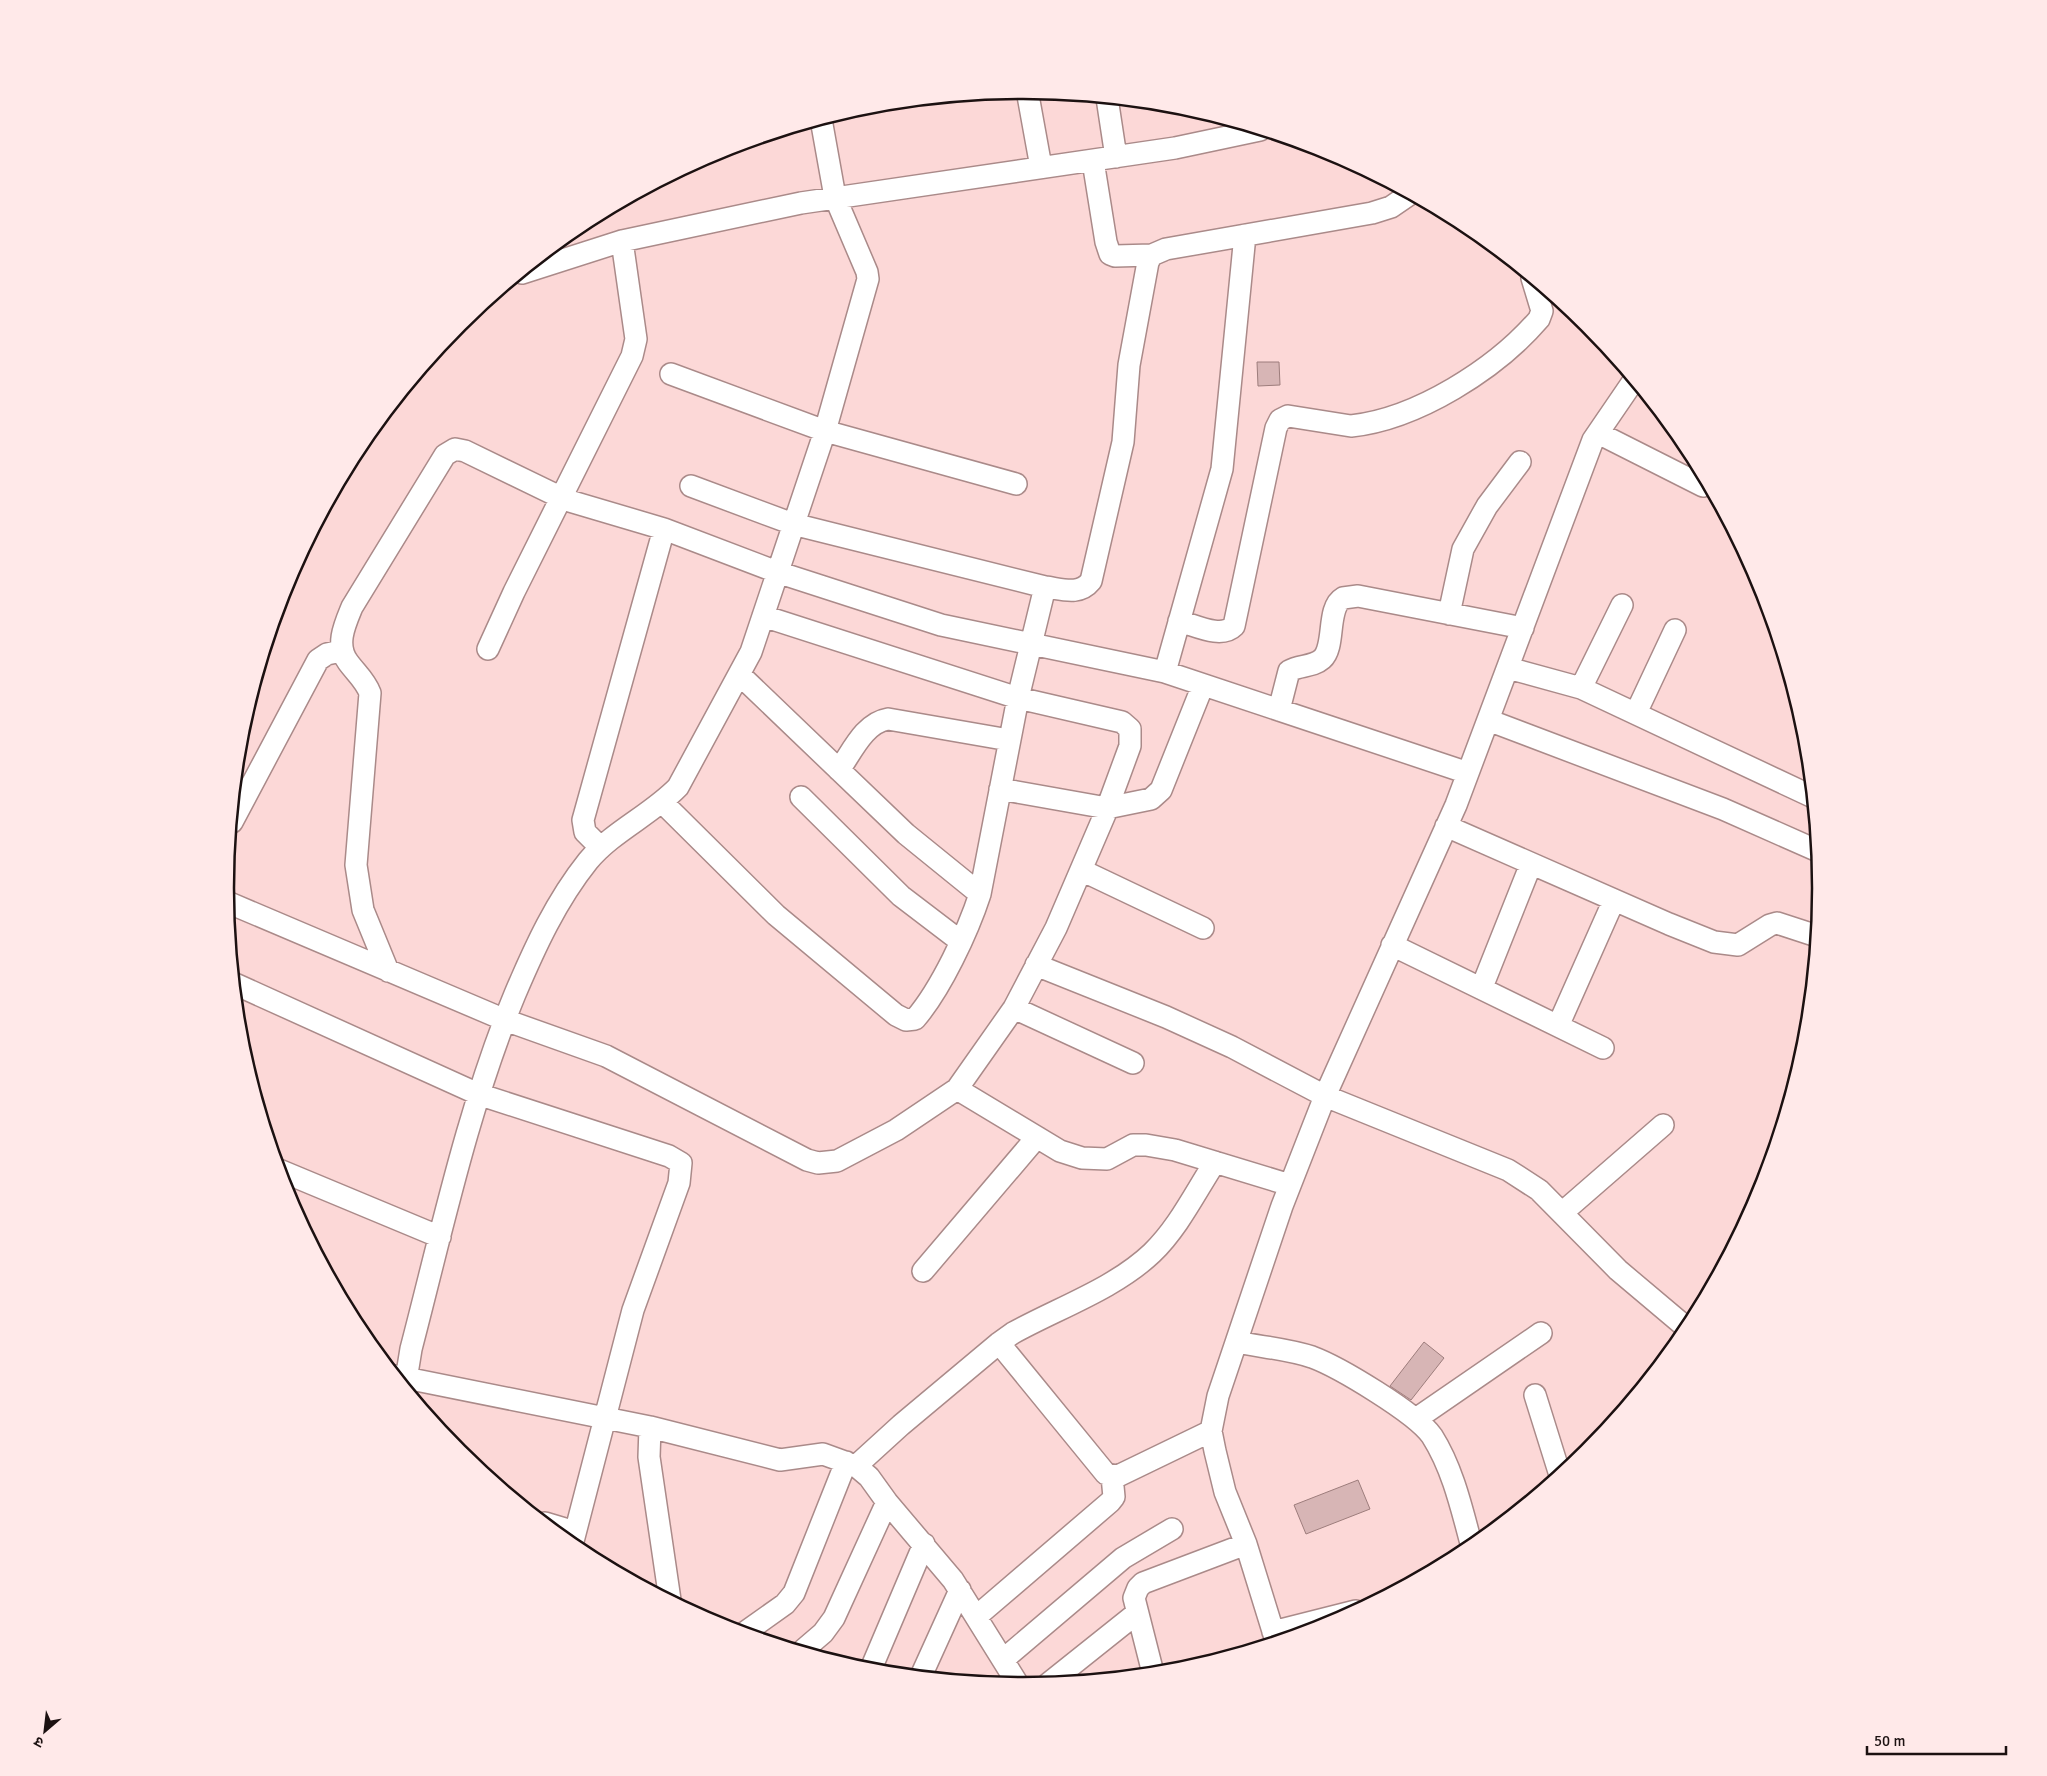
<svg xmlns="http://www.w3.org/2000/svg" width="2047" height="1776" viewBox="0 0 2047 1776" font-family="Signika,'Noto Sans Devanagari',sans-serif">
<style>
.building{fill:#d7b5b5;stroke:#9d7d7c}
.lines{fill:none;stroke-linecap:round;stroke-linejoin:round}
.street-casing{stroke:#aa8a89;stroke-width:24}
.street{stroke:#fff;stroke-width:21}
.rim{fill:none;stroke:#1c1111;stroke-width:2.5}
</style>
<rect width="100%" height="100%" fill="#fcd8d7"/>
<path class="building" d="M1257 362H1279L1280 385 1258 386Z
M1424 1342 1444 1358 1411 1400 1390 1386Z
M1358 1480 1370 1509 1306 1534 1294 1505Z"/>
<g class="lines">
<g class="street-casing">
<path id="street" d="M1027 90 1041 167
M1107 98 1116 157
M1093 161 1106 242 1110 254 1115 256 1152 255
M522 273 622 241 801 203 1175 148 1260 130
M671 374 825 431 1016 484
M1598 433 1703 486
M691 486 793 524 1045 587C1062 589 1079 596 1091 581L1123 442 1129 365 1148 262 1152 255 1166 249 1372 213 1391 207 1410 194
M1449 614 1463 549 1487 506 1520 462
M1179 621C1195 625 1221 639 1234 626L1276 428 1280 420 1288 416 1351 426C1417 419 1496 369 1539 319L1542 311 1532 278
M488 649 514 592 632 356 636 339 622 241
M1508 668 1581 688 1813 797
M1165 672 1222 469 1245 235
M740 675 906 834 980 894
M1581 688 1622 605
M1279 710 1289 671C1299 665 1313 667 1322 659 1336 647 1326 608 1343 598L1358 596 1523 628
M1636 713 1675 630
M1488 720 1723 809 1818 851
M839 770C852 752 864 723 888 719L1009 740
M1000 789 1107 808 1151 799 1161 790 1203 685
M801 797 901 896 960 941
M663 803 776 915 896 1015 906 1020 915 1019C941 989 968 931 980 894L1018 698 1045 587
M232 822 318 660 327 654 341 651
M1446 826 1669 924 1714 942 1738 945 1770 925 1777 923 1817 936
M600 847 585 832 583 820 664 529
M1081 870 1203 928
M227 902 505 1020 606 1056 807 1160 818 1163 837 1161 896 1130 957 1089 1014 1008 1056 928 1105 814 1130 746V729L1122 722 1018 698 763 616
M1392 945 1603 1048
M1036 965 1166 1017 1232 1047 1325 1096 1508 1170 1539 1190 1618 1270 1688 1329
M388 971 363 910 356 865 370 693C365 680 356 673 348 662 335 645 345 624 352 607L445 455 455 449 465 451 566 500 664 529 777 572 941 625 1165 672 1468 773
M235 984 478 1094 669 1156 681 1163 679 1183 633 1310 572 1545
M1482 987 1531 864
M1014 1008 1133 1063
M1558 1026 1614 900
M957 1089 1060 1151 1082 1158 1107 1159 1133 1145H1146L1175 1150 1290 1185
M279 1170 440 1237
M1563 1212 1663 1125
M923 1271 1037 1137
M1237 1342C1261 1347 1288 1349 1312 1357 1339 1367 1416 1413 1432 1436 1453 1469 1462 1510 1472 1547
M999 1343 1106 1474 1118 1476 1211 1431
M396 1376 650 1427 780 1460 823 1454 856 1466 869 1477 887 1502 953 1580 1019 1686
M405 1386 411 1349C442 1230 468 1108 515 994 535 947 556 901 588 861 613 831 651 815 678 787L751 652 825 431 868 279 867 272 835 197 821 119
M1535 1395 1560 1475
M1416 1419 1541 1333
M650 1427 649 1457 670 1600
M856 1466 901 1425 999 1343 1013 1333C1058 1308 1114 1289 1152 1253 1178 1228 1195 1193 1215 1162
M545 1523 575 1532
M977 1616 1110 1502 1114 1497 1112 1476
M1273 1632 1356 1611
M744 1633 785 1604 794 1593 846 1462
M1276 1641 1246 1544 1225 1492 1215 1451 1211 1431 1218 1396 1282 1206 1325 1096 1456 805 1593 440 1634 380
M802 1651 823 1633 834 1618 887 1502
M1004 1659 1123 1558 1172 1529
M873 1664 924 1544
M1153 1673 1134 1598 1138 1588 1143 1583 1246 1544
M921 1676 960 1590
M1048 1684 1137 1613"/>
</g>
<use href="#street" class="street"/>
</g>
<path d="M0 0H2047V1776H0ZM234 888a789 789 0 1 1 1578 0a789 789 0 1 1-1578 0Z" fill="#ffe9e9" fill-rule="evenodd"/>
<path class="rim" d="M234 888a789 789 0 1 1 1578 0a789 789 0 1 1-1578 0Z"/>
<g transform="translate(45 1731) rotate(208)" stroke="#ffe9e9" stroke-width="4" paint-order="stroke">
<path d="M0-4L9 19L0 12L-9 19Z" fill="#1c1111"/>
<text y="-8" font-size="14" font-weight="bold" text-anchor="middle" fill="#1c1111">उ</text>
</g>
<path d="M1867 1746v8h139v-8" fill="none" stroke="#1c1111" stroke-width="2.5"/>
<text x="1874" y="1746" font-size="15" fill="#1c1111" stroke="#ffe9e9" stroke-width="4" paint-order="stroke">50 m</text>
</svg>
